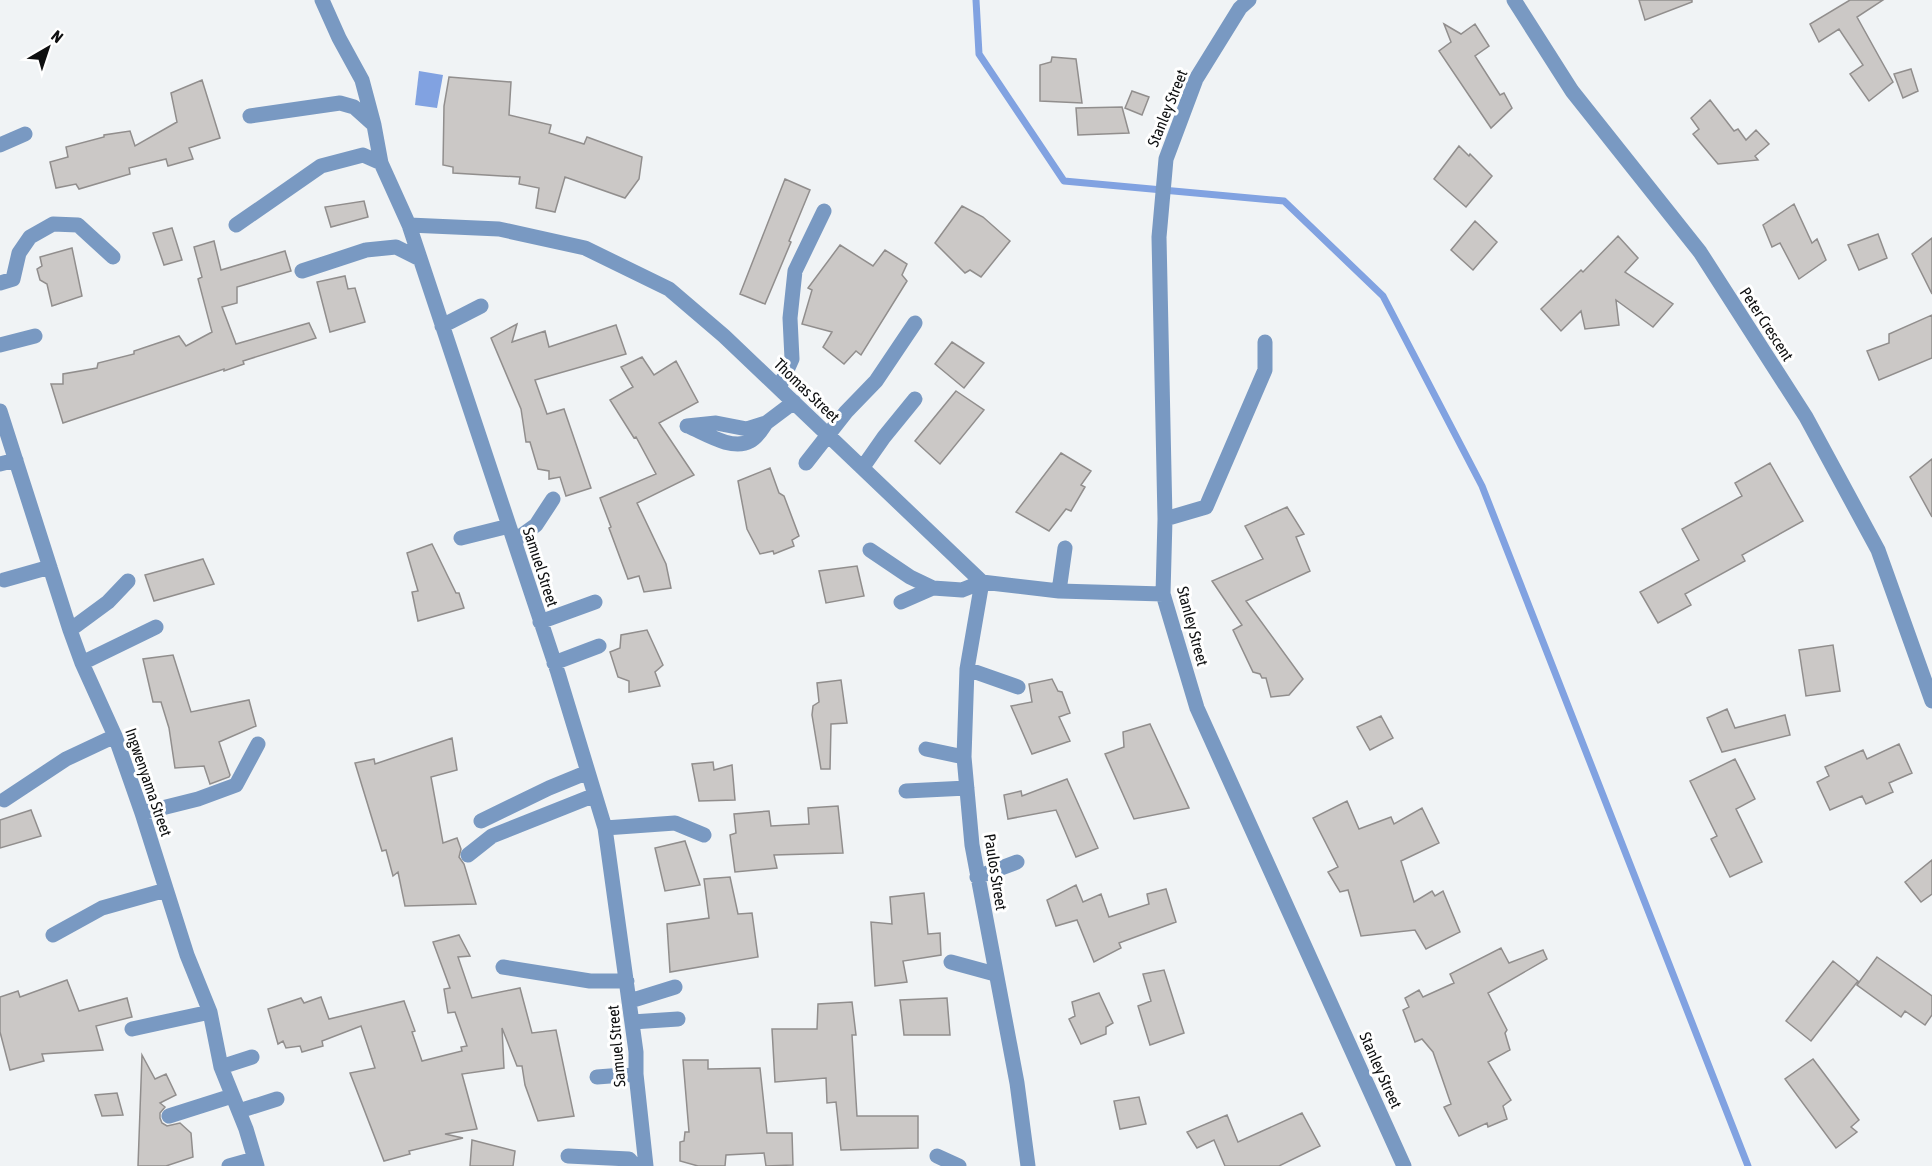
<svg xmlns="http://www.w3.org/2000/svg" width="1932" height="1166" viewBox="0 0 1932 1166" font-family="'Asap Condensed',sans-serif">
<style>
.water{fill:#81a2e1}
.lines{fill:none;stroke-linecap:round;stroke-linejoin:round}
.stream{stroke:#81a2e1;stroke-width:7}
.building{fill:#cbc8c6;stroke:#918e8d;stroke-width:1.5}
.minor{stroke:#7999c2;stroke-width:15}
.labels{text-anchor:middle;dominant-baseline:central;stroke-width:6;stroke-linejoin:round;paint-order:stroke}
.street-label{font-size:16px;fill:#0e0f10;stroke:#fff}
</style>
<rect width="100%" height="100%" fill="#f0f3f5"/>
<path class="water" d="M419 71 443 75 437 108 415 105Z"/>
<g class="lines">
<path class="stream" d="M976 0 979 54 1064 181 1284 201 1383 296 1482 486 1748 1166"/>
</g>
<path class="building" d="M1639 0H1692V2L1645 20Z
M1850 0H1883L1857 17 1893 82 1869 101 1850 74 1863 65 1839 29 1819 42 1810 24Z
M1444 24 1461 34 1475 24 1489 46 1475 56 1500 95 1504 93 1512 108 1491 128 1439 51 1451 42Z
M1052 57 1076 59 1082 103 1040 101V65L1051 62Z
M1911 69 1918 91 1903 98 1894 74Z
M449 77 511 82 509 115 551 125 549 133 584 144 587 137 642 157 639 179 625 198 565 177 555 212 536 208 539 188 519 184 520 177 453 173V167L443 165 444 106Z
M202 80 220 138 189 148 193 159 168 166 166 159 129 168 130 174 79 189 76 184 56 188 50 162 68 157 66 147 104 137V135L130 131 135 146 177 122 171 93Z
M1132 91 1149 97 1142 115 1125 108Z
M1710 100 1734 131 1738 129 1746 140 1756 130 1769 144 1755 156 1758 160 1718 164 1693 134 1699 129 1691 118Z
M1122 107 1129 133 1078 135 1076 108Z
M1459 146 1469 156 1470 154 1492 176 1466 207 1434 179Z
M785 179 810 190 789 241 791 242 765 304 740 294Z
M364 201 368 217 331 227 325 207Z
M1794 204 1812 243 1817 239 1826 260 1799 279 1780 243 1772 247 1763 225Z
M962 206 983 217 1010 241 981 277 970 270 965 273 935 243Z
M1475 221 1497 242 1473 270 1451 250Z
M172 228 182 260 164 265 153 233Z
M1878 234 1887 258 1859 270 1848 245Z
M1618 236 1638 258 1625 272 1673 304 1653 327 1616 300 1619 325 1585 329 1581 311 1561 331 1541 309 1581 270 1583 272Z
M1932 238V294L1912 254Z
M214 241 221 270 285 251 291 271 237 287V303L222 307 236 344 309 323 316 338 243 361 244 364 224 371V369L63 423 51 384H63V374L97 368 98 363 134 354V351L179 336 186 346 212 332 198 279 202 277 194 247Z
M840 245 873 266 885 250 907 264 902 275 907 281 861 355 856 351 844 364 823 347 832 332 802 324 812 290 808 288Z
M72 248 82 296 52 306 47 284 40 280 37 269 42 266 40 257Z
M345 276 348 289 355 288 365 322 330 332 317 282Z
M1932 315V358L1879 380 1867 351 1889 343V334Z
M517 324 512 342 545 331 549 347 616 325 626 354 535 380 547 414 564 409 591 488 566 496 560 477 549 479V471L538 469 530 442H526L521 409 491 338Z
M952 342 984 363 964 388 935 364Z
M642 357 654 375 676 361 698 402 659 423 694 475 637 503 666 564 671 588 644 592 639 576 628 579 609 528 611 527 600 498 656 474 636 437 634 438 610 400 633 387 621 367Z
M956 391 984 410 940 464 915 441Z
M1061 453 1091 471 1081 485 1085 487 1071 511 1066 509 1049 531 1016 512Z
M1932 459V517L1910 477Z
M1770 463 1803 521 1742 555 1745 561 1685 594 1691 605 1658 623 1640 592 1699 560 1682 529 1742 496 1735 483Z
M770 468 779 493 784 496 799 536 792 540 794 546 774 554 773 551 760 554 747 529 738 481Z
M1287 507 1304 534 1296 537 1310 571 1246 601 1303 679 1289 695 1271 697 1266 678H1262L1260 674 1253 672 1233 630 1242 625 1212 581 1263 559 1245 526Z
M432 544 456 593H459L464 608 418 621 412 592 418 591 407 553Z
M203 559 214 584 154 601 145 575Z
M857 566 864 596 826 603 819 571Z
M647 630 663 665 655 672 660 686 629 692V681L618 677 610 652 620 648 621 635Z
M1833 645 1840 691 1806 696 1799 650Z
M173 655 191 712 249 700 256 726 219 742 230 775 229 777 210 784 204 766 175 768 169 728 161 702H153L143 659Z
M1052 679 1058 691 1062 692 1070 713 1059 717 1070 741 1032 754 1011 706 1032 702 1029 684Z
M841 680 847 723 831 724 830 769H821L812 715 813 706 819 702 817 683Z
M1727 709 1735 728 1785 715 1790 735 1722 752 1707 718Z
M1381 716 1393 738 1370 750 1357 727Z
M1150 724 1189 808 1134 819 1105 754 1124 747 1123 732Z
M452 738 457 770 431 777 443 843 457 838 461 849 459 857 464 864 476 904 405 906 398 872 393 876 386 850 382 851 355 763 374 759 375 764Z
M1899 744 1912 773 1889 783 1893 792 1866 804 1862 796 1830 810 1817 782 1829 776 1825 767 1863 750 1867 759Z
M1735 759 1755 799 1736 809 1762 862 1730 877 1711 839 1717 836 1690 781Z
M713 762 714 770 732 765 735 800 699 801 692 764Z
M1067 779 1098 848 1076 857 1056 810 1008 819 1004 795 1021 791 1022 796Z
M1347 801 1359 829 1391 817 1394 824 1422 808 1439 843 1401 861 1414 902 1432 891 1435 896 1443 891 1460 932 1426 949 1415 930 1361 936 1348 890 1340 892 1328 872 1338 867 1313 818Z
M838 806 843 853 774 855 777 868 735 872 730 835 736 833 734 814 769 811 771 826 809 824 808 808Z
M31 810 41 836 0 848V820Z
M685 841 700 885 665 891 655 848Z
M1932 860V894L1921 902 1905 882Z
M730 877 738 914 752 913 758 957 670 972 667 924 709 918 704 879Z
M1076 885 1083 902 1101 894 1109 917 1149 904 1147 894 1166 889 1176 922 1119 943 1121 948 1094 962 1077 920 1056 926 1047 900Z
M924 893 928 934 940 933 941 955 903 961 907 982 875 986 871 922 892 924 890 897Z
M459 935 470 956 458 957 472 998 520 988 532 1033 556 1030 574 1116 538 1121 525 1085 522 1066H517L502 1028 504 1068 462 1074 477 1129 445 1134 463 1138 409 1151 410 1154 384 1161 350 1073 375 1068 361 1026 322 1041 323 1046 302 1052 300 1046 286 1048 283 1041 278 1044 268 1009 301 998 304 1003 321 997 329 1019 404 1001 415 1031 412 1032 422 1061 462 1051 461 1047 467 1046 455 1012 448 1013 444 989 450 988 433 942Z
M1501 948 1509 963 1543 950 1547 959 1488 993 1507 1030 1505 1033 1510 1050 1488 1062 1511 1100 1503 1106 1507 1119 1488 1127 1487 1123 1459 1136 1444 1107 1451 1104 1433 1052 1422 1039 1415 1042 1403 1010 1409 1007 1405 998 1419 990 1423 997 1454 983 1450 974Z
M1877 957 1932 996V1015L1925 1025 1905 1011 1901 1017 1857 985Z
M1833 961 1858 981 1811 1041 1786 1021Z
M1164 970 1184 1033 1150 1045 1138 1006 1151 1001 1143 974Z
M67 980 79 1011 127 998 132 1017 96 1026 103 1050 42 1054 44 1061 10 1070 0 1032V997L18 991 20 997Z
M1099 993 1113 1023 1106 1027V1034L1081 1044 1069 1019 1075 1016 1072 1002Z
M947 998 950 1035H904L900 1000Z
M852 1002 856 1035H852L857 1116H918V1148L841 1150 836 1102 827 1103 826 1078 775 1082 772 1029H817L818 1004Z
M142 1055 155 1079 166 1074 176 1095 160 1103 165 1107 160 1113V1118L162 1123 167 1126 180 1123 191 1133 193 1157 166 1166H138Z
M1813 1059 1859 1120 1851 1127 1857 1132 1836 1148 1785 1079Z
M683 1060H708V1069L760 1068 767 1133H792L793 1165 766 1166 764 1153 726 1155 725 1166H698L680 1161V1142L684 1141 685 1132H689Z
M117 1093 123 1115 102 1116 95 1095Z
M1139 1097 1146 1124 1120 1129 1114 1101Z
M1302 1113 1320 1146 1279 1166H1225L1214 1140 1197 1148 1187 1132 1227 1115 1238 1142Z
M472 1140 515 1151 513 1166H470Z"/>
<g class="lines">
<path class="minor" d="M322 0 339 38 362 80 374 125 381 163 409 225 558 673 605 828 636 1052V1074L646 1166
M1249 0 1240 8 1196 79 1166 159 1159 237 1165 519 1163 594 1197 708 1404 1166
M1514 0 1572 91 1700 252 1806 417 1878 550 1932 701
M250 116 340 103 354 107 374 125
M0 145 25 134
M236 225 321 166 363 155 381 163
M409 225 499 229 585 248 669 289 724 336 982 582 1059 591 1163 594
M302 271 366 250 396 247 420 259
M0 283 13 279 19 253 30 237 53 224 78 225 113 257
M442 326 481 306
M0 345 35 336
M779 388 792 359 790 318 795 271 824 211
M0 411 70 630 82 663 115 736 142 813 187 955 210 1012 221 1067 246 1129 257 1166
M687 426 716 423 747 429 766 423 794 402
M690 427C706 434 733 451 750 441 757 438 762 429 766 423
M806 463 846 412 876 381 915 323
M0 464 16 460
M863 467 884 437 915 399
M1165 519 1206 507 1265 370V342
M461 538 509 526
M514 541 536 525 553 499
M870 550 910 577 933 588
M4 580 50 567
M982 582 967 669 964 757 972 845 1017 1083 1028 1166
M1059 591 1065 548
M901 602 933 588 962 590 982 582
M540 622 595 602
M70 630 108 602 128 581
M82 663 156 627
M554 663 599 646
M967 669 1018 687
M926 749 964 757
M906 791 967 788
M4 800 66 759 115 736
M142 813 198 799 236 785 258 744
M481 821 549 788 588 772
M605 828 675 823 704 835
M468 855 492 836 595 795
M977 877 1017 862
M53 935 102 908 166 890
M951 962 995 974
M503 967 590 981H627
M630 1001 675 987
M632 1022 678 1019
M132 1029 210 1012
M221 1067 252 1057
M597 1077 636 1074
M239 1111 277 1099
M169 1116 232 1096
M568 1156 629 1159 635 1166
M937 1156 959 1166
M229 1166 254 1159"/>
</g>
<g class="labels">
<g class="street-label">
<text transform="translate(1167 108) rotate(-68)">Stanley Street</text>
<text transform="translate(1767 324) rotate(57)">Peter Crescent</text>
<text transform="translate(807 390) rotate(44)">Thomas Street</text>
<text transform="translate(541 567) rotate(72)">Samuel Street</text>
<text transform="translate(1193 626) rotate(75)">Stanley Street</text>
<text transform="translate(149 782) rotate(71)">Ingwenyama Street</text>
<text transform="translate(996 872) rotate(81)">Paulos Street</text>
<text transform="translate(616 1046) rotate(-95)">Samuel Street</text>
<text transform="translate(1381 1070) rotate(66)">Stanley Street</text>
</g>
</g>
<g transform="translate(48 48) rotate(39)" stroke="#ffffff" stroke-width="4.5" paint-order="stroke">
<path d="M0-4.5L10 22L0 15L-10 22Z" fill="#0e0f10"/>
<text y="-9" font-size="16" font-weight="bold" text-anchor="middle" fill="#0e0f10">N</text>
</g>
</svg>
